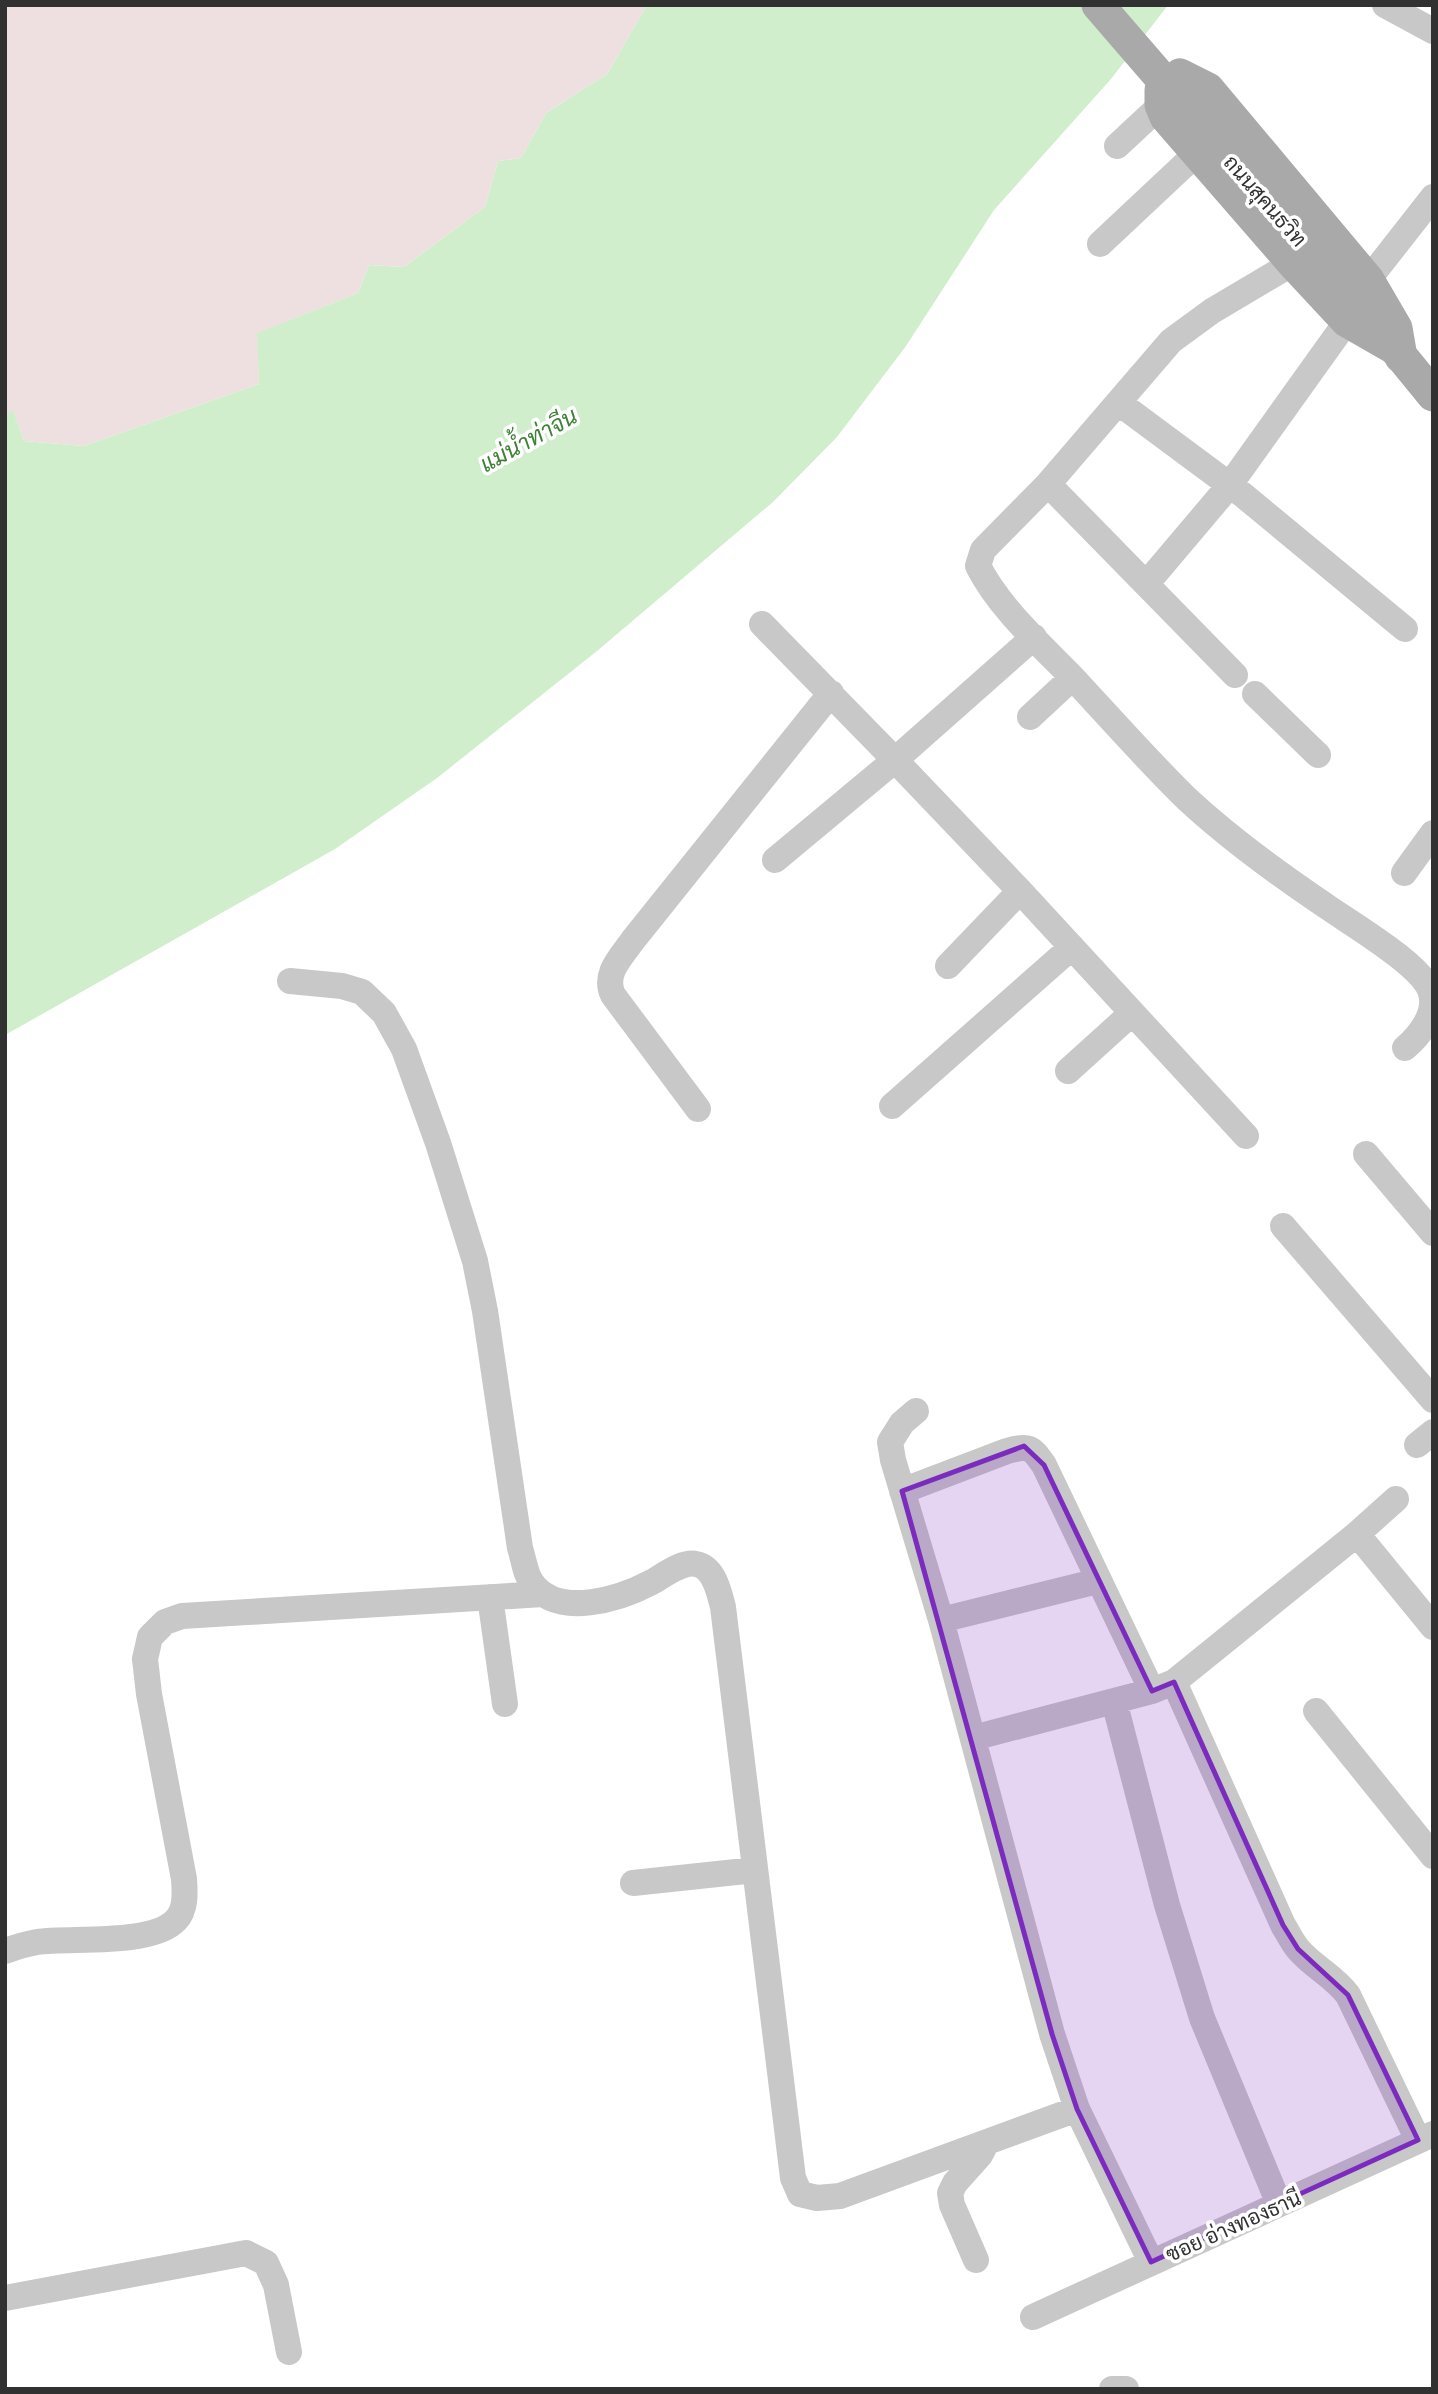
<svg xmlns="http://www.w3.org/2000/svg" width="1438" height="2394" viewBox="0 0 1438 2394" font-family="Lato,Sarabun,sans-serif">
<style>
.green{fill:#eee0e0}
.water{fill:#d0eecc}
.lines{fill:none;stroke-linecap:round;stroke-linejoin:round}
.minor{stroke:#c8c8c8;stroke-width:26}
.major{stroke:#a9a9a9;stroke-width:33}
.major-bridge{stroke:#a9a9a9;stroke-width:33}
.marked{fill:#7b2cbf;fill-opacity:0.2;stroke:#7b2cbf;stroke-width:5;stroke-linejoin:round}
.labels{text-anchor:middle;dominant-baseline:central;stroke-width:7;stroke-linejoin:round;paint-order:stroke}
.street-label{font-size:21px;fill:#313131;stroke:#fff}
.water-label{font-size:23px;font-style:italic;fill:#3e8236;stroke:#fff}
</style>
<rect width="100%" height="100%" fill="#fff"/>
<path class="green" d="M5 5H644L646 7 607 74 546 113 521 158 498 161 485 207 404 267 369 265 358 293 258 333 259 384 84 446 24 441 13 411 5 417Z"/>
<path class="water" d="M644 5H1168L1111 79 994 210 906 346 837 437 773 502 597 651 437 778 335 849 5 1035V417L13 410 24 441 84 446 259 384 257 333 358 293 369 265 404 267 485 207 498 161 521 158 546 113 607 74 646 7Z"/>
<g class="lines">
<path class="minor" d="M1385 5 1433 31
M1117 146 1161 105
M1100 244 1197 153
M1293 263 1212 311 1171 341 1048 484 983 550 978 566C1000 609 1041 645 1074 679 1111 719 1148 761 1187 799 1230 839 1277 873 1326 906 1350 923 1424 966 1431 993 1437 1014 1419 1036 1405 1048
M1368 280 1433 197
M1119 403 1243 495 1405 629
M1048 484 1235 675
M1147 583 1229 486 1347 321
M762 624 895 760 775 860
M1034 637 895 760 1020 891 1246 1136
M1255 694 1318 755
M1030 717 1072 678
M1404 873 1433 833
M948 966 1020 891
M290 981 342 986 362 992 384 1013 404 1049 438 1143 475 1261 485 1311 520 1548C524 1560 525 1574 532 1583 558 1619 620 1599 652 1582 663 1576 682 1561 696 1564 714 1567 719 1592 723 1607L793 2178 800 2194 817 2198 840 2196 1077 2109
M1068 1071 1132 1013
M892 1106 1072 947
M698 1109 613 995C603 974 621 957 633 940L831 693
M1366 1154 1433 1233
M1283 1226 1433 1400
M916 1411 902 1423 890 1442 893 1460 941 1620 1052 2034 1077 2109 1151 2262
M1417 1445 1433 1432
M902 1491 1007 1451C1030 1445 1031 1447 1044 1465L1152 1691
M1357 1534 1433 1627
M490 1597 505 1704
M941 1620 1098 1581
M1174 1682 1283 1925C1288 1933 1292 1942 1298 1949 1313 1967 1334 1976 1348 1995L1418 2140
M1114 1701 1167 1905 1202 2018 1279 2204
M1316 1711 1433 1856
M973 1738 1152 1691 1174 1682 1357 1534 1396 1499
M633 1883 755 1870
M5 1951C16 1947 26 1944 37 1942 71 1937 152 1946 176 1920 186 1910 185 1893 184 1879L149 1694 145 1659 150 1637 165 1622 182 1616 543 1594
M976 2260 952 2205 950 2193 955 2183 980 2155 987 2142
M5 2298 246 2253 266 2263 276 2285 289 2352
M1033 2317 1433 2134
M1112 2389H1126"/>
<path class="major" d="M1388 340 1433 395
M1394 348 1347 321 1293 263 1166 117 1161 105V90L1180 75 1208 89 1368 280 1396 328 1401 357"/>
<path class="major-bridge" d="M1098 5 1376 327"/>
</g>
<path class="marked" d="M1024 1446 1044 1465 1152 1691 1174 1682 1283 1925 1298 1949 1348 1995 1418 2140 1151 2262 1077 2109 1052 2034 902 1491Z"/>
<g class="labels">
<g class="street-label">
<text transform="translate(1266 200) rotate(49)">ถนนสุคนธวิท</text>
<text transform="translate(1233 2225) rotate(-24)">ซอย อ่างทองธานี</text>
</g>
<g class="water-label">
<text transform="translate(528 439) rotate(-29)">แม่น้ำท่าจีน</text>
</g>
</g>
<rect width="1438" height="2394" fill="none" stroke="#313131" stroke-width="14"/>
</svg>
